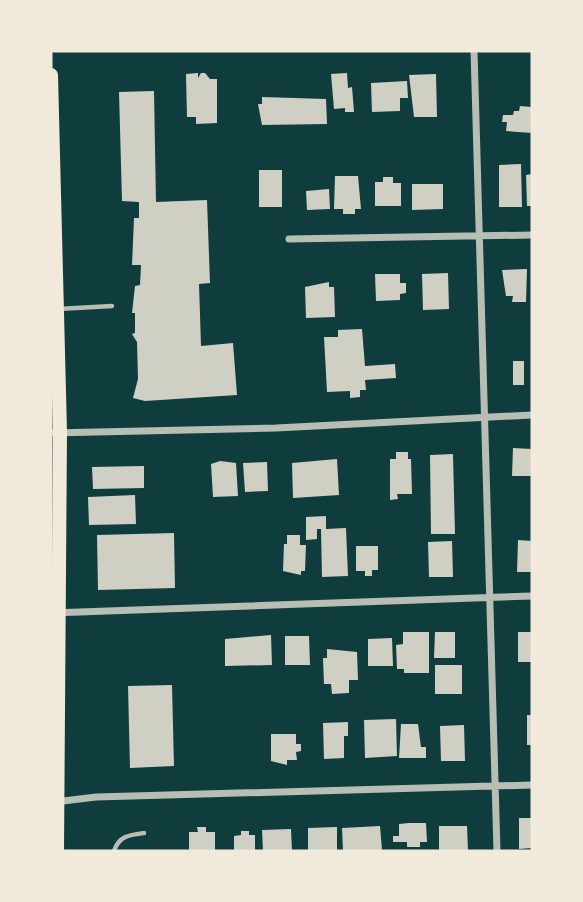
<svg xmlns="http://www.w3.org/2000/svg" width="583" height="902" viewBox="0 0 583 902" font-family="Inter,sans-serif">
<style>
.building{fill:#cfcfc3}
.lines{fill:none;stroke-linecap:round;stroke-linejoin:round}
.service{stroke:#b8beb3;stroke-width:4.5}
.minor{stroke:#b8beb3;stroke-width:7}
.primary{stroke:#f1e9da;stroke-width:14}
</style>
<rect width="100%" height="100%" fill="#0f3d3e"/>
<path class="building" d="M198 73V78L201 73H205L210 79H217V123L196 124V117H187L186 74Z
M347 73 348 88 352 87 354 112H345V108L334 109 331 74Z
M436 74 437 117H414L409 75Z
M407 81 408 98H400V111L372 112 371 83Z
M154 91 156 202 207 200 210 283 199 284 201 346 233 343 237 395 145 401 133 398 138 379 137 342 132 334 135 333V313H132L135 286 140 285 141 265H132L134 218H139V202L122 201 119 92Z
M262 97 326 99 327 124 262 125 258 104H262Z
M520 106 532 107V133L506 131 507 122H502L503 115H513L514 111H519Z
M521 164 522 207H499V165Z
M259 170H282V207H259Z
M532 174V206H527L526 175Z
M335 176H358L361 209H355V214H343V209H334Z
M383 177H393V183H401V206H375V182H383Z
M412 184H443V209L412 210Z
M329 189 330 209 307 210 306 191Z
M527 269 526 302H512L513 296H506L502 270Z
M448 273 449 309 423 310 422 274Z
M375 274H400V283H406V293L400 294V300L376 301Z
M329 282V287H334L335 317 306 318 305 287Z
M362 329 365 366 395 364 396 378 365 380 366 390H360V397L350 398V391L327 392 324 337H338V330Z
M513 361H524V385H513Z
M513 448 532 449V476H512Z
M396 452H408V459H411L412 494H397L398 499 390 500V459H396Z
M453 454 455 534H431L430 455Z
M337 459 339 495 293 498 292 463Z
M220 461 236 463 238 496 213 497 211 464Z
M267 462 268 491 245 492 243 463Z
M144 466V488L93 489 92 467Z
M135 495 136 524 89 525 88 497Z
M326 516V529L346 528 348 576 322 577 321 529H317V539L306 540V517Z
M174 533 175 588 98 590 97 535Z
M287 535H300V545H306L305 571H301V575L283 571 284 544H287Z
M518 540 532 541V572H517Z
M452 541 453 577H429L428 542Z
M356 546H378V570H372V576H365V571H356Z
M403 632H429V673H404V669H397L396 645 403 644Z
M435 632H455V658H434Z
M518 632H532V662H518Z
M271 635 272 665 225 666V639Z
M285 636H309L310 665H285Z
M392 638 393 666H368V639Z
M327 649 357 652 358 680H349V693L332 694 331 684H324L323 658H327Z
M435 665H462V694H435Z
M172 685 174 766 130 768 128 686Z
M527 715H532V745H527Z
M396 719 397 756 365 758 364 720Z
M348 722V736H344V758L324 759 323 723Z
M401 724H418L421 747H426V758H399Z
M464 725 465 761H441L440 726Z
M271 734H296V744H301V751L296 752 297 760H287V765L271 761Z
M519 818H532V848L519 849Z
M409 823H426L427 842H420V847H407V842H393V836H399V824Z
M380 826 382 850 343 851 342 828Z
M439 826H467L468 851H439Z
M197 827H206V832H215V851H189V832H198Z
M337 827V851H308V828Z
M291 829 292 851H263L262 830Z
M241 831H249V835H255V851H234V836L241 835Z"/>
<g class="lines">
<path class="service" d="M58 309 112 306
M114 851C119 836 129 835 144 833"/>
<path class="minor" d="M474 51 497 851
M289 239 532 235
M51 433 276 428 532 415
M51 613 532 596
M55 802 96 797 532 785"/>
<path class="primary" d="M51 75 60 432 57 851"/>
</g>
<rect width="583" height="902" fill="none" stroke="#f1e9da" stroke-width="105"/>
</svg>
